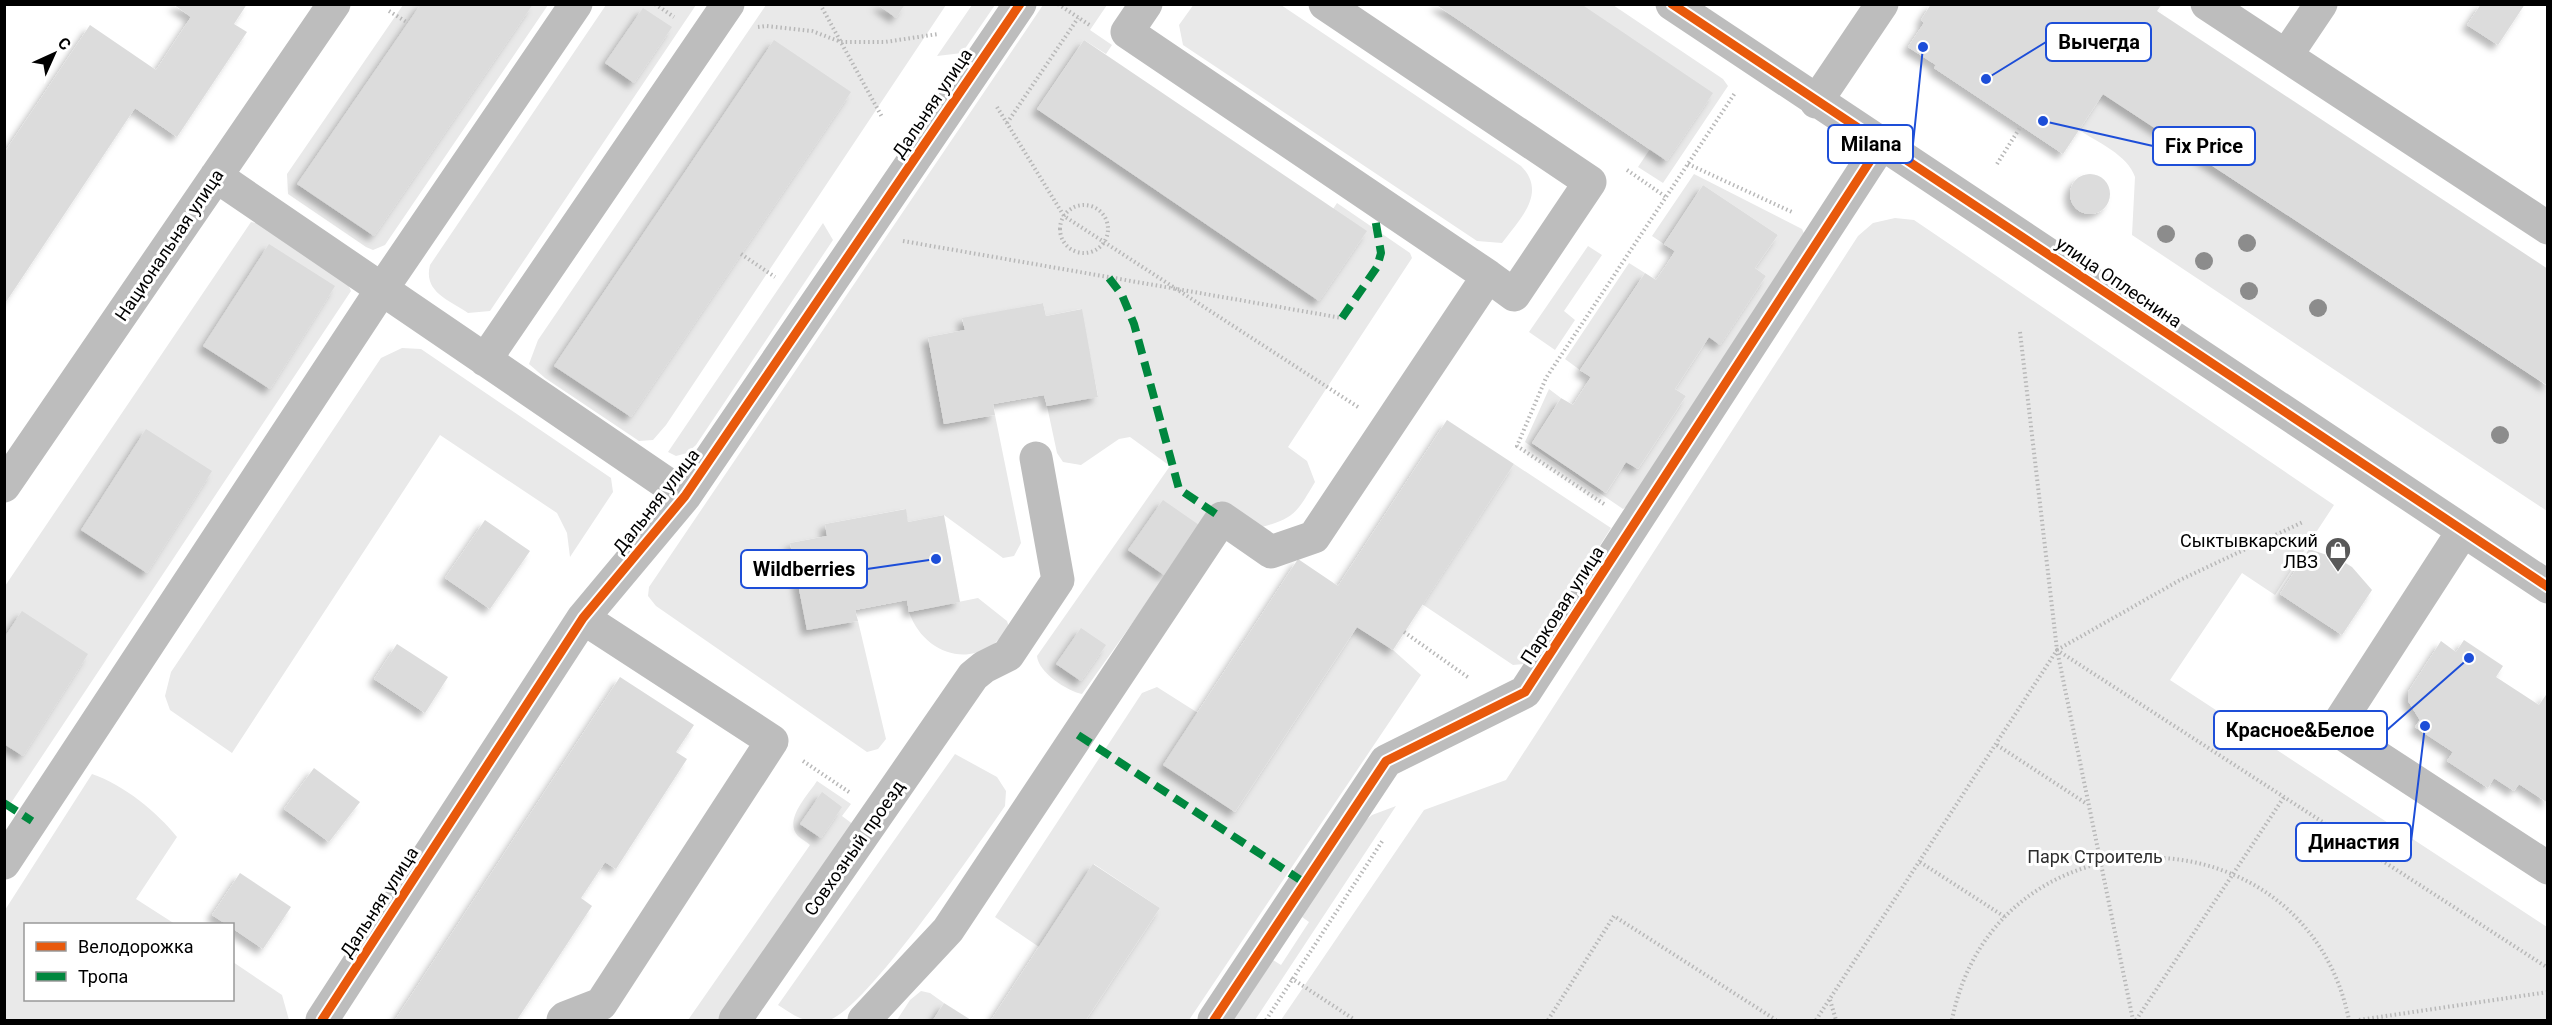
<svg xmlns="http://www.w3.org/2000/svg" width="2552" height="1025" viewBox="0 0 2552 1025" font-family="Roboto,sans-serif">
<style>
.green{fill:#e9e9e9}
.building{fill:#dcdcdc;filter:url(#shadow)}
.lines{fill:none;stroke-linecap:round;stroke-linejoin:round}
.path{stroke:#b8b8b8;stroke-width:4;stroke-dasharray:1.5 3;stroke-linecap:butt}
.minor{stroke:#bdbdbd;stroke-width:33}
.quiet{stroke:#00873e;stroke-width:8;stroke-dasharray:15 8;stroke-linecap:butt}
.cycleway-casing{stroke:#fff;stroke-width:13}
.cycleway{stroke:#e8590c;stroke-width:9}
.tree{fill:#8c8c8c}
.labels{text-anchor:middle;dominant-baseline:central;stroke-width:6;stroke-linejoin:round;paint-order:stroke}
.street-label{font-size:18px;fill:#000;stroke:#fff}
.poi-label{font-size:18px;fill:#000;stroke:#fff;text-anchor:end}
.park-label{font-size:18px;fill:#2e2e2e;stroke:#fff}
.leader{fill:none;stroke:#1d4ed8;stroke-width:2}
.callout-dot{fill:#1d4ed8;stroke:#fff;stroke-width:2}
.callout{fill:#fff;stroke:#1d4ed8;stroke-width:2}
.callout-label{font-size:20px;text-anchor:middle;font-weight:bold;fill:#000}
</style>
<defs>
<filter id="shadow"><feDropShadow dx="-5.5" dy="5.5" stdDeviation="3" flood-color="#0004"/></filter>
</defs>
<rect width="100%" height="100%" fill="#fff"/>
<path class="green" d="M1194 4 1281 5 1521 166C1548 193 1519 220 1502 243L1477 241 1183 45 1179 25Z
M403 5H548L385 245 373 250 366 247 288 194 287 174Z
M606 5H696L490 311 468 313C449 300 423 292 430 265Z
M766 5H946L666 425 653 440 639 441 545 378 529 364 538 340Z
M972 5H995L962 53 937 56Z
M1043 5H1107L1090 30 1112 45 1106 54 1084 40 1037 109 1319 300 1366 232 1333 209 1337 203 1410 253 1412 258 1288 447 1307 461 1315 482C1298 510 1296 518 1262 527L1249 521 1219 501 1082 694C1067 691 1038 672 1037 656L1170 466 1130 437 1119 439 1081 465 1063 462 1057 453 1047 406 1098 396 1081 309 1046 316 1043 303 962 319 965 330 928 337 944 424 995 415 1021 543 1014 556 1003 558 944 515 908 522 905 509 825 524 827 536 790 543 807 629 858 621 886 739 878 749 867 752 656 606 648 596 649 587Z
M1581 5H1613L1723 79 1728 86 1663 183 1638 167 1650 149Z
M2103 94 2547 386V511L2132 235 2135 177C2128 155 2097 142 2079 130Z
M1694 174 1802 229 1806 238 1626 507 1623 509 1525 442 1549 389 1561 398 1532 443 1606 493 1626 462 1638 469 1686 396 1675 389 1709 337 1720 344 1766 276 1755 268 1778 235 1703 185 1664 244 1652 236Z
M1895 218 1914 220 2334 505 2275 595 2242 573 2170 680 2547 927V1020H1281L1424 810 1506 780 1858 236 1873 223Z
M251 222 262 224 346 280 351 291 5 812V586Z
M823 223 833 240 696 445 687 453 676 456 668 452Z
M1588 246 1602 255 1564 311 1575 320 1555 350 1529 332Z
M1629 263 1645 273 1580 370 1565 359Z
M402 348 421 349 611 478 613 492 570 557 567 533 557 513 440 435 232 753 170 710 165 696 171 672 381 358Z
M1514 464 1611 528 1524 664 1513 665 1422 604Z
M978 598 1007 621 1009 627C980 672 925 658 909 612Z
M1357 627 1393 650 1421 675 1189 1020H1086L1160 908 1094 864 1039 947 995 917 1142 693 1157 687 1198 713 1164 765 1235 812Z
M955 754 997 777 1006 791 1005 806C979 843 863 1014 828 1020 806 1025 795 1016 778 1005Z
M92 774C124 785 157 812 177 837L136 899 175 924H26V1000H232L233 962 282 995 289 1020H5V910Z
M817 781 851 804 842 816 854 825 719 1020H688L810 845C807 842 801 839 798 836 783 820 808 795 817 781Z
M1396 806 1255 1020H1233L1273 960 1281 965 1309 922 1302 917 1364 822 1372 815Z
M921 991 930 993 944 1003 933 1020H897L910 1000Z"/>
<path class="building" d="M173 4H247L234 24 247 32 177 137 135 108 4 305V153L90 25 156 70 191 17Z
M421 4H533L374 236 297 184Z
M877 4H905L896 18Z
M1435 4H1581L1713 93 1667 161Z
M1931 4H2162L2157 11 2548 269V386L2103 94 2063 154 1934 68 1936 65 1908 47 1924 23 1921 20Z
M2481 4H2525L2498 45 2467 25Z
M643 8 672 27 634 83 605 63Z
M774 40 851 92 631 417 554 366Z
M1084 40 1367 231 1319 301 1037 109Z
M2070 194a20 20 0 1 1 40 0a20 20 0 1 1-40 0Z
M1703 185 1778 235 1755 268 1766 276 1720 345 1709 337 1675 389 1686 396 1638 469 1626 462 1606 493 1532 443 1561 398 1573 405 1591 377 1580 370 1645 273 1656 280 1667 264 1675 251 1664 244Z
M269 244 335 286 270 389 203 346Z
M1043 303 1046 316 1082 309 1098 397 1047 406 1044 395 993 404 995 415 944 424 928 337 965 330 962 318Z
M1447 420 1514 464 1393 650 1357 627 1235 812 1163 765 1298 559 1338 586Z
M146 429 212 471 147 573 81 530Z
M1163 500 1199 525 1164 575 1128 550Z
M906 509 908 522 944 515 960 602 909 612 907 600 855 610 858 621 807 630 790 543 827 536 825 524Z
M485 520 530 551 490 609 445 578Z
M2309 549 2339 559 2352 567 2372 590 2342 635 2280 594Z
M22 611 88 654 23 756 4 744V638Z
M1081 628 1106 645 1081 681 1056 664Z
M2464 640 2503 666 2496 677 2539 705 2548 692V803L2519 784 2514 791 2494 778 2488 788 2447 761 2453 752 2415 727 2420 720 2408 701V692L2441 641 2456 652Z
M397 644 448 677 425 713 374 679Z
M620 677 694 725 676 752 687 759 616 869 605 862 581 898 592 906 517 1020H395Z
M314 768 360 802 329 842 284 809Z
M822 792 842 807 821 838 800 824Z
M1093 864 1160 908 1086 1020H991Z
M240 873 291 907 263 949 232 928V924H226L212 915Z
M944 1003 971 1020H933Z"/>
<g class="lines">
<path class="path" d="M655 4 674 17
M820 4 882 117
M1058 4 1091 26
M389 11 408 23
M758 27 766 26 812 31 841 42H885L938 34
M997 107 1064 216 1358 407
M1007 123 1078 18
M1688 164 1792 212
M1997 164 2021 126
M1627 170 1666 197
M1060 229a24 24 0 1 1 48 0a24 24 0 1 1-48 0Z
M903 241 1342 318
M741 254 775 277
M2020 332 2057 650 2133 1020
M1604 504 1517 446 1546 378 1735 93
M1404 632 1469 678
M2057 650 2180 580 2303 522
M1997 745 2087 804
M803 761 849 792
M1920 862 2005 917
M1291 978 1355 1020
M1830 1000 1836 1020
M1266 1020 1383 840
M1548 1020 1614 916 1776 1020
M1816 1020 2057 650 2548 968
M1952 1020C1995 803 2305 804 2349 1020
M2136 1020 2284 797
M2359 1020 2548 992"/>
<path class="minor" d="M1146 4 1127 32 1488 276
M1672 4 2548 587
M2207 4 2548 228
M2286 56 2321 4
M1816 102 1882 4
M216 176 685 496
M485 360 728 4
M4 486 334 4
M2463 531 2335 729 2548 868
M4 863 382 289 576 4
M322 1020 583 618 685 496 1020 4
M563 1020 565 1018 601 1004 772 741 583 618
M735 1020 973 676 984 667 1008 655 1058 580 1036 458
M864 1020 948 930 1222 518 1271 552 1314 537 1488 276 1514 295 1590 182 1325 4
M1214 1020 1386 761 1525 692 1881 144"/>
<path class="quiet" d="M1109 278 1122 295 1134 324 1179 489 1222 518
M1342 318 1377 267 1381 253 1375 218
M1078 735 1305 883
M4 803 32 821"/>
<g class="cycleway-casing">
<path id="cycleway" d="M1672 4 2548 587
M322 1020 583 618 685 496 1020 4
M1214 1020 1386 761 1525 692 1881 144"/>
</g>
<use href="#cycleway" class="cycleway"/>
</g>
<g class="tree">
<circle cx="2166" cy="234" r="9"/>
<circle cx="2247" cy="243" r="9"/>
<circle cx="2204" cy="261" r="9"/>
<circle cx="2249" cy="291" r="9"/>
<circle cx="2318" cy="308" r="9"/>
<circle cx="2500" cy="435" r="9"/>
</g>
<defs>
<g id="shop-pin" transform="scale(1.35)"><path d="M0 17L-7.5 6A9.5 9.5 0 1 1 7.5 6Z" fill="#595959" stroke="#fff"/><path d="M-5-2.5h2.3a2.7 3.5 0 0 1 5.4 0H5L5.5 6h-11ZM-1.5-2.5h3a1.5 2.3 0 0 0-3 0Z" fill="#fff"/></g>
</defs>
<g fill-rule="evenodd">
<use href="#shop-pin" x="2338" y="550"/>
</g>
<g class="labels">
<g class="street-label">
<text transform="translate(932 103) rotate(-56)">Дальняя улица</text>
<text transform="translate(169 245) rotate(-56)">Национальная улица</text>
<text transform="translate(2119 282) rotate(34)">улица Оплеснина</text>
<text transform="translate(656 501) rotate(-52)">Дальняя улица</text>
<text transform="translate(1562 605) rotate(-57)">Парковая улица</text>
<text transform="translate(854 848) rotate(-55)">Совхозный проезд</text>
<text transform="translate(379 902) rotate(-57)">Дальняя улица</text>
</g>
<g class="poi-label">
<text x="2318" y="540">Сыктывкарский<tspan x="2318" dy="21">ЛВЗ</tspan></text>
</g>
<g class="park-label">
<text x="2095" y="856">Парк Строитель</text>
</g>
</g>
<path class="leader" d="M1986 79L2046 42M1923 47L1913 144M2043 121L2153 146M936 559L867 569M2469 658L2387 730M2425 726L2411 842"/>
<g class="callout-dot">
<circle cx="1986" cy="79" r="6"/>
<circle cx="1923" cy="47" r="6"/>
<circle cx="2043" cy="121" r="6"/>
<circle cx="936" cy="559" r="6"/>
<circle cx="2469" cy="658" r="6"/>
<circle cx="2425" cy="726" r="6"/>
</g>
<g class="callout">
<rect x="2046" y="23" width="105" height="38" rx="6"/>
<rect x="1828" y="125" width="85" height="38" rx="6"/>
<rect x="2153" y="127" width="102" height="38" rx="6"/>
<rect x="741" y="550" width="126" height="38" rx="6"/>
<rect x="2214" y="711" width="173" height="38" rx="6"/>
<rect x="2296" y="823" width="115" height="38" rx="6"/>
</g>
<g class="callout-label">
<text x="2099" y="49">Вычегда</text>
<text x="1871" y="151">Milana</text>
<text x="2204" y="153">Fix Price</text>
<text x="804" y="576">Wildberries</text>
<text x="2300" y="737">Красное&amp;Белое</text>
<text x="2354" y="849">Династия</text>
</g>
<rect width="2552" height="1025" fill="none" stroke="#000000" stroke-width="12"/>
<rect x="24" y="923" width="210" height="78" fill="#ffffff" stroke="#999999" stroke-width="1.5"/>
<rect x="36" y="942" width="30" height="9" fill="#e8590c" stroke="#999999" stroke-width="1.5"/>
<text x="78" y="953" font-size="18" fill="#000000">Велодорожка</text>
<rect x="36" y="972" width="30" height="9" fill="#00873e" stroke="#999999" stroke-width="1.5"/>
<text x="78" y="983" font-size="18" fill="#000000">Тропа</text>
<g transform="translate(54 54) rotate(45)" stroke="#ffffff" stroke-width="4.5" paint-order="stroke">
<path d="M0-4.5L10 22L0 15L-10 22Z" fill="#000000"/>
<text y="-9" font-size="16" font-weight="bold" text-anchor="middle" fill="#000000">С</text>
</g>
</svg>
